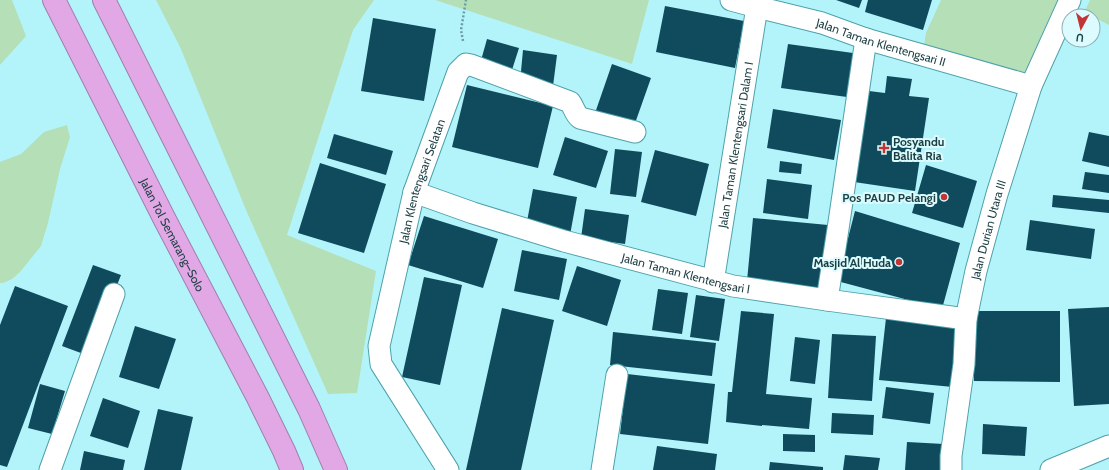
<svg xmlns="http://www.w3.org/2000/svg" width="1109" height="470" viewBox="0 0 1109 470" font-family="Cabin,sans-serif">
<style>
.green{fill:#b5dfb6}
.building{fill:#104a5d}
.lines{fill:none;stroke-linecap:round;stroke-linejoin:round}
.minor-casing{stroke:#4ea1ab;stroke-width:23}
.motorway-casing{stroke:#9c82ac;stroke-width:24}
.path{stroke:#6b9da3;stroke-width:2.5;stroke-dasharray:2 2;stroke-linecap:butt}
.minor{stroke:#fff;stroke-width:21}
.motorway{stroke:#e2a7e5;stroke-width:22}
.poi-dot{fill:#c33435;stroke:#dbfbfe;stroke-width:1.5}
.labels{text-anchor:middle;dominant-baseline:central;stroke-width:4;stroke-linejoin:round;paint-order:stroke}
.street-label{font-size:12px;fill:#1b3e42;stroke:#dbfbfe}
.poi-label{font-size:12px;font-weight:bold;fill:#1b3e42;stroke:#dbfbfe;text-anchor:end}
</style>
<rect width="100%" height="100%" fill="#b3f4fb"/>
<path class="green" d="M0 0H12L26 36 0 65Z
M156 0H374L353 30 287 235 376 271 357 393 328 394 246 210 181 49Z
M435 0H649L632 64Z
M941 0H1067L1030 87 924 45 926 33Z
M1090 0H1109V25L1093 17V16H1091L1084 13Z
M67 125 70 137 60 169 48 223 41 246 20 272 12 279 3 283H0V162L21 154 44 132Z"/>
<path class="building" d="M836 0H862L859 8Z
M868 0H932L923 30 865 12Z
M665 6 744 21 735 68 656 52Z
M373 18 436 29 424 101 361 91Z
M487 39 519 48 511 73 480 64Z
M788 44 853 53 847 97 781 88Z
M523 50 557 55 553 86 520 82Z
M612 64 651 78 633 129 594 116Z
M887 76 912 79 909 96 929 98 915 191 854 182 869 91 885 93Z
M467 85 553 106 538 168 452 147Z
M773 109 841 120 834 160 767 148Z
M1089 132 1109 136V167L1082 161Z
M334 134 393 151 386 175 327 158Z
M565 137 608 151 596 188 553 175Z
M615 149 642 152 636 197 610 194Z
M655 150 709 164 696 216 641 202Z
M780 161 802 164 801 174 779 172Z
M320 163 386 184 364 253 298 233Z
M926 165 977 181 963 228 912 213Z
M1085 172 1109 175V193L1082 189Z
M767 179 812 185 808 219 763 213Z
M533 189 577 197 570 235 526 227Z
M1053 195 1109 200V213L1052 207Z
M585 209 629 215 625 244 581 238Z
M855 211 960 243 942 309 837 281Z
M424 216 498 239 483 288 408 265Z
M753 218 828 225 821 289 747 281Z
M1030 220 1095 229 1091 259 1026 250Z
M522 250 567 259 559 300 514 291Z
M93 265 121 275 89 356 62 346Z
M577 266 621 280 607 326 562 311Z
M424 277 462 285 440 385 402 377Z
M15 286 68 306 7 467 0 465V325Z
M658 289 688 293 682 334 652 330Z
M696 295 725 299 719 341 690 337Z
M1109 307V404L1074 406 1068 309Z
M502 308 554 320 521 470H466Z
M741 311 774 314 766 394 812 398 809 429 762 425V426L726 422 728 392H732Z
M974 311H1060V382L974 381Z
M886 318 959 325 953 387 879 380Z
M135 326 176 339 159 389 119 377Z
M613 332 716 343 712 376 610 365Z
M832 334 876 336 872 401 828 398Z
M795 337 820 340 815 384 790 381Z
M627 374 715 384 708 444 620 434Z
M40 384 65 391 52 434 28 428Z
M886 387 934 393 930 424 882 418Z
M103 398 140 411 128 448 90 436Z
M158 409 193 417 181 470H144Z
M832 413 874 415 873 435 831 433Z
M983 424 1027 427 1025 456 982 454Z
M783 434 815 435V452L783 451Z
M907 442 944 444 943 470H905Z
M657 446 717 454 715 470H653Z
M84 451 125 460 123 470H80Z
M845 455 880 458 878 470H843Z
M770 462 823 467V470H769Z"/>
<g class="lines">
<g class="minor-casing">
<g id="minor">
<path id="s1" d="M731 0 757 7 822 23 866 39 1031 86"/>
<path id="s2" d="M414 192 473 213 564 241 733 286 827 300 966 319"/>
<path id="s3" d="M713 282 757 7"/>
<path d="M827 300 838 229 866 39"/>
<path d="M50 470 114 294"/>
<path id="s4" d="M448 470 381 364 379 346 414 192 458 72 466 64 471 65 570 102C574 107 574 113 580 118L635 132"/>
<path d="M602 470 617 375"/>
<path id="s5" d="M951 470V456L964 364 966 319 976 271 997 194 1031 86 1070 0"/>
<path d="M1051 470 1109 446"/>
</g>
</g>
<g class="motorway-casing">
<g id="motorway">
<path id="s6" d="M54 0 165 220 258 398 284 451 292 470"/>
<path d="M104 0 309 409 336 470"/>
</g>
</g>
<path class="path" d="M463 41 461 30 466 0"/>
<use href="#minor" class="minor"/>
<use href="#motorway" class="motorway"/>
</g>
<g class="poi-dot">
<path d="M882 142h4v4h4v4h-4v4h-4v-4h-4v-4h4z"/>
<circle cx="944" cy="197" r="4"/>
<circle cx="899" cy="262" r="4"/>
</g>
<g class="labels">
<g class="street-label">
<text stroke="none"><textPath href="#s1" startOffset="156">Jalan Taman Klentengsari II</textPath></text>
<text stroke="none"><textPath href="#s3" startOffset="139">Jalan Taman Klentengsari Dalam I</textPath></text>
<text stroke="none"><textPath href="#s4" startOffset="314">Jalan Klentengsari Selatan</textPath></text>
<text stroke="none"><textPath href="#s5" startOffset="244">Jalan Durian Utara III</textPath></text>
<text stroke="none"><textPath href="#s6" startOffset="263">Jalan Tol Semarang–Solo</textPath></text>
<text stroke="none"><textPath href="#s2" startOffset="284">Jalan Taman Klentengsari I</textPath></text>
</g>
<g class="poi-label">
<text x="893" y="141" text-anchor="start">Posyandu<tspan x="893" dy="14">Balita Ria</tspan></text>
<text x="936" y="197">Pos PAUD Pelangi</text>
<text x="891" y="262">Masjid Al Huda</text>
</g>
</g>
<g transform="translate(1081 28) rotate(187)"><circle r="19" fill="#dbfbfe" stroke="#8eafb3"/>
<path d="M0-3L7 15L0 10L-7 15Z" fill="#c33435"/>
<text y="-6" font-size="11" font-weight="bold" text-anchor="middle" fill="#1b3e42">U</text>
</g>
</svg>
